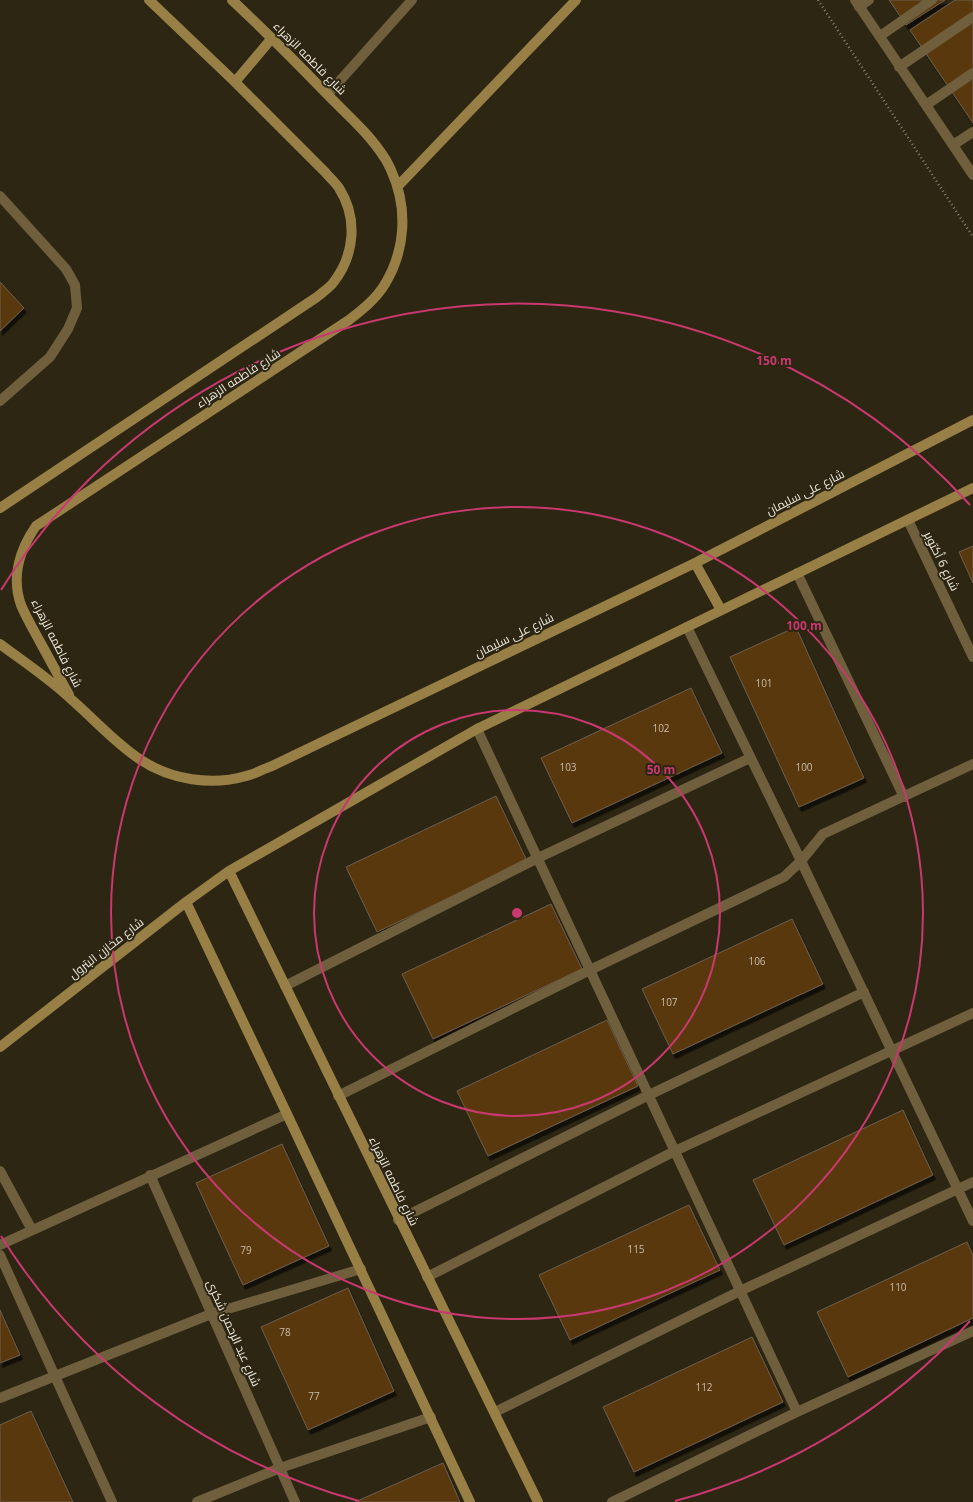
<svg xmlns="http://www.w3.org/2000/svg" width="973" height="1502" viewBox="0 0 973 1502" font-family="'Open Sans',Cairo,sans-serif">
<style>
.building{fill:#5a3910;stroke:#6e5e4d;filter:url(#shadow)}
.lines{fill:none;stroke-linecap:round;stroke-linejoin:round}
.path{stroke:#898474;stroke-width:2.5;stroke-dasharray:1 3;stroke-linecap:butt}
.lane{stroke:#6f5f3d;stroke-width:10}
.street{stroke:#6f5f3d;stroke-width:10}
.secondary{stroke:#987f46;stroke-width:10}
.ring{fill:none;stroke:#c9386f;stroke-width:2}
.labels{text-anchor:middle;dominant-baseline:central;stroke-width:4;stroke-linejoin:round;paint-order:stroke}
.number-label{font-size:10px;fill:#c9beaa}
.street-label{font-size:12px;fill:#eeeade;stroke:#2c2613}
.centre{fill:#c9386f;stroke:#2c2613;stroke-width:2}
.ring-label{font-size:12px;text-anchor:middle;font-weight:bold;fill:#c9386f;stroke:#2c2613;stroke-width:4;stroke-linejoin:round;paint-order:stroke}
</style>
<defs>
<filter id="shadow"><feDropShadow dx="2.5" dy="4.5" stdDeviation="0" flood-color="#0009"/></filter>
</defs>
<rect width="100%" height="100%" fill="#2c2613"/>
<path class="building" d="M889 0H945L906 25Z
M955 0H973V123L910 30Z
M0 282 24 308 0 331Z
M973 546V583L959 552Z
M796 627 864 778 799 807 730 657Z
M691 688 722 753 572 823 541 758Z
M496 796 527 861 377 932 346 867Z
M551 904 582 969 433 1039 402 974Z
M792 919 823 984 673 1054 642 989Z
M607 1020 638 1086 488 1156 457 1091Z
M903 1110 933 1175 784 1245 753 1180Z
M282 1144 329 1246 243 1285 196 1183Z
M689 1205 720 1270 570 1340 539 1275Z
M967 1242 973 1255V1318L848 1377 817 1312Z
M348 1288 394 1391 308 1430 261 1327Z
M0 1310 20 1355 0 1363Z
M752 1337 783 1402 634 1472 603 1407Z
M31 1411 73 1502H0V1425Z
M443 1463 460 1502H355Z"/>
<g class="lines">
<path class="path" d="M818 0 973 237"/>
<path class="lane" d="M855 0 973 175
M859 7 869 0
M880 36 932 0
M899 67 973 17
M328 94 412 0
M926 105 973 73
M953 145 973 132"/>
<path class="street" d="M0 196 66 269 75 285 77 308 68 329 50 357 0 401
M908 520 973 657
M797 573 904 797
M687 627 801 861 973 1221
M477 729 797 1412
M285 986 538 858 750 758
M338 1096 590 970 784 877 801 861 823 834 973 764
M0 1171 32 1230
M150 1175 295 1502
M398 1220 649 1095 864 992
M0 1245 287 1114
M0 1255 112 1502
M427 1277 675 1151 973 1013
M0 1398 211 1314 361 1269
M495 1412 740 1291 973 1182
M197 1502 280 1468 431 1417
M612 1502 797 1412 973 1331"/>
<path class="secondary" d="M235 82 272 38
M398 186 576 0
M0 508 317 297C323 292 329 288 333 283 355 255 358 218 339 188 335 182 329 177 325 172L235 82 149 0
M695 563 721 610
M0 644C24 662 50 679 72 700 94 719 116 744 141 760 171 780 212 786 246 776 255 774 263 769 272 766L695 563 973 420
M69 695C59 677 49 658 39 640 33 629 26 617 21 605 11 577 20 549 36 526L349 320C362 310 376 299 385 284 406 249 408 207 391 170 389 166 387 161 384 157 368 132 345 113 325 92 294 60 264 30 232 0
M229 871 538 1502
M186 902 287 1114 470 1502
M0 1047 186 902 229 871 477 729 973 488"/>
</g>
<g class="ring">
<circle cx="517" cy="913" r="203"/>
<circle cx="517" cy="913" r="406"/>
<path d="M970 1321A609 609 0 0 1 675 1501M359 1501A609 609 0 0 1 1 1236M1 590A609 609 0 0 1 970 505"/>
</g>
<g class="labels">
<g class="number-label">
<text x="764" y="683">101</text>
<text x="661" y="728">102</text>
<text x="568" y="767">103</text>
<text x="804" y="767">100</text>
<text x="757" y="961">106</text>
<text x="669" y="1002">107</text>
<text x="636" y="1249">115</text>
<text x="246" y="1250">79</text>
<text x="898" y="1287">110</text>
<text x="285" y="1332">78</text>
<text x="704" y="1387">112</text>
<text x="314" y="1396">77</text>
</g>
<g class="street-label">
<text transform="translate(310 58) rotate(45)">شارع فاطمه الزهراء</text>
<text transform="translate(238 378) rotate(-33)">شارع فاطمه الزهراء</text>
<text transform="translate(805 492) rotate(-27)">شارع على سليمان</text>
<text transform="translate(942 561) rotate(64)">شارع 6 أكتوبر</text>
<text transform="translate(514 635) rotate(-26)">شارع على سليمان</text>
<text transform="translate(57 643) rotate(63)">شارع فاطمه الزهراء</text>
<text transform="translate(106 948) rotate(-38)">شارع مخازن البترول</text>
<text transform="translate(394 1181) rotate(64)">شارع فاطمه الزهراء</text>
<text transform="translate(234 1333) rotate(66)">شارع عبد الرحمن شكرى</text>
</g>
</g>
<circle cx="517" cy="913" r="6" class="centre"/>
<g class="ring-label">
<text x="774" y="365">150 m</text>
<text x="804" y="630">100 m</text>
<text x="661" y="774">50 m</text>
</g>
</svg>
